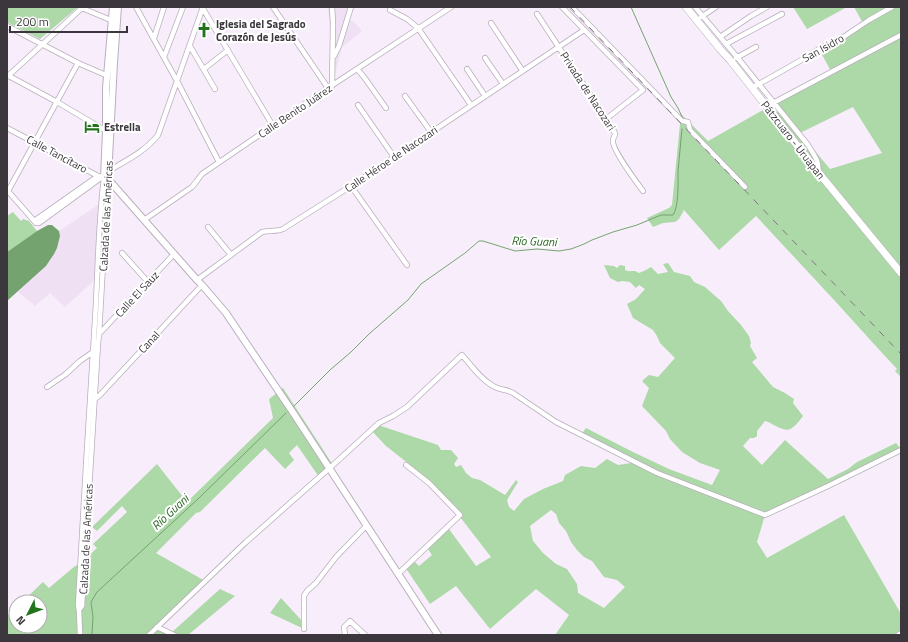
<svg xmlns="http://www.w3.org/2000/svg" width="908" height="642" viewBox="0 0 908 642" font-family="'Titillium Web',sans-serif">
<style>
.built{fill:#f0e0f4}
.green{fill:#add8a7;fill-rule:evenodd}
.water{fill:#75a370}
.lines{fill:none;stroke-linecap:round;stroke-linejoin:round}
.stream{stroke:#75a370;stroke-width:1}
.street-casing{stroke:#b9afbc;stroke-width:6}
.secondary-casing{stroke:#b9afbc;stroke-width:8}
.primary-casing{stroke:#b9afbc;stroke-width:8}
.street{stroke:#fff;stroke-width:4.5}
.secondary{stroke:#fff;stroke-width:6}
.primary{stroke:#fff;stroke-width:7}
.rail{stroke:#807981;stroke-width:1;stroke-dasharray:7 7;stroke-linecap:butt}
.labels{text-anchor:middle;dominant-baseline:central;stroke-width:4;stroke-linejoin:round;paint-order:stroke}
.poi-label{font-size:11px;font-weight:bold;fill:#3c373d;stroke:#fff;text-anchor:start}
.street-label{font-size:11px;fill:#3c373d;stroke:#fff}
.water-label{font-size:12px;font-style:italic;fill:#296824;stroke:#fff}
</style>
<rect width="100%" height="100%" fill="#f8eefb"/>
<path class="built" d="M328 7H352L348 19 354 22 362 31 342 47 334 79Z
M101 203 98 277 65 307 50 293 35 306 18 292 46 266 51 259 57 247 60 236 59 231Z"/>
<path class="green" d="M7 7H78L40 39 7 22Z
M793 7H847L807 29Z
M854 7H901V377L895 371 897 369 873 343 835 301 756 216 719 250 684 210 679 219 675 222 663 223 653 227 647 218 669 208 672 205 681 114 708 141 763 110 832 73 819 49 864 25ZM853 107 882 153 830 169 800 133Z
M13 212 21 221 23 219 29 221 37 231 7 252V216Z
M668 263 674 272 690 276 694 282 705 287 721 301 728 311 741 325 749 336 751 343 750 346 757 358 752 362 773 387 785 393 794 399 793 403 803 416C800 420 796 425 792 428 785 434 773 423 765 421L757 431V436L754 438H750L743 446 762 465 785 440 828 479 848 469 857 462 896 443 901 449 765 515 757 542 767 558 844 515 901 614V635H555L569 615 536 589 490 629 456 586 430 604 405 567 413 560 419 566 432 555 426 546 446 525 476 566 491 557 457 513 428 479 386 446 371 430 379 423 381 426 438 445 441 450H451L458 458 454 464 456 467 461 465 466 473 472 478 480 480 505 495 516 480 518 482 507 500 509 507 514 511 524 499 543 489 563 481 565 475 581 466 595 468 607 459 618 465 631 463 580 436 586 428 633 452 669 469 712 485 720 470 700 463 682 452 670 439 666 431 642 406 649 388 642 381 649 375 658 377 675 358 660 343 657 336 653 330 633 318 627 304 636 299 645 289 639 285 636 288 630 282 622 281 618 282 610 278 604 265 614 266 617 268 620 265 625 266V270C631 273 633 269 639 273L646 270 651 267 658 274 668 272 663 264ZM551 510 556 514 559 523 566 531 571 542 577 550 584 557 592 561 604 577 617 580 625 587 604 608 578 593 577 584 567 569 556 564 543 553 533 541 530 526Z
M283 388 333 465 319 477 297 445 289 453 294 460 285 469 265 448 200 512 196 513 156 553 205 581 158 626 171 633 220 589 235 596 188 635H7V616L16 608V626H40V602H22L43 582 49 588 75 566 79 565 97 548 93 544 127 512 122 506 97 531 92 527 157 464 187 502 273 418 269 399Z
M281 598 303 622 304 629 270 613Z"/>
<path class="water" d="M48 225H52L59 231 60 236 57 248 54 254 46 266 7 301V252L37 231Z"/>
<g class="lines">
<path class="stream" d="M631 7 671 97 678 108 683 119
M293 407 330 370 351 352 369 334 408 300 421 284 465 253 479 241H483L515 251 537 249 559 251 571 249 584 244 592 240 613 232 637 225 661 215H673C679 207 678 181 678 171 679 157 681 143 682 129
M92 635 93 617 91 602 97 592 198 499 286 413"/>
<g class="street-casing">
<path id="street" d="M136 7 177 81 219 162
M202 7 273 126
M273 7 328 88
M332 7 333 23 332 86
M562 7 643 90 606 119
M572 7 682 121 688 122 690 130 745 187
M695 7 737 57 808 145C813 154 820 161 818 172
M82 8 113 21
M390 10 407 19 418 28 471 105
M537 14 614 131 615 134C615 136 613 138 613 140 611 148 637 183 643 191
M701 17 716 7
M491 23 522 70
M7 26 78 63 108 76
M720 37 751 16 767 7
M154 38 164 7
M726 44 782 14
M190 46 215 89
M334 56 339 46 351 7
M164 57 183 7
M485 58 503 84
M736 58 756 47
M204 69 228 50
M357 69 364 77 386 108
M467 69 485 96
M8 76 83 7
M9 76 57 102 108 132
M752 88 805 58 819 49 845 36 869 20 892 7
M405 96 431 132
M358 105 394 157
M766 106 773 103 901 35
M7 128 98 176 104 178C98 225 98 272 95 320 89 415 83 511 78 606L79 610 80 635
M105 173C123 162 144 153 158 135L203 7
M351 186 407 265
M7 190 36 223H39L102 177
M8 191 78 63
M144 220 192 187 196 182 202 174 328 88 451 7
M34 221 98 176
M208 227 231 255
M122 253 148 282
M197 280 262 232C269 230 276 232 283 229L351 186 584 30
M99 334 174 254
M47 387 66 374 80 361 93 352
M95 399 100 395 202 285
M398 574 460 515 429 483 406 465
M79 610 82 606 98 344 99 334 108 179
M157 627 174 635
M304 629V596L307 591 316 583 336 557 366 526
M149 635 246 542 333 465 379 423 393 416 407 407 462 355C471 365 482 381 495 387 501 390 506 389 513 393L556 422 657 473 765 515 828 486 901 450
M345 635 344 627 350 621 365 635
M898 635 901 633"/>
</g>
<g class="secondary-casing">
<path id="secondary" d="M113 7 106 88V131L104 178 108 179 197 280 202 285 226 313 292 411 438 635
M109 158 114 63 118 7"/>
</g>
<g class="primary-casing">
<path id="primary" d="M686 7 720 49 731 61 818 172 901 273"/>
</g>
<use href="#street" class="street"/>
<use href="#secondary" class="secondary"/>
<use href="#primary" class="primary"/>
<path class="rail" d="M570 7 901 354"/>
</g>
<defs>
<g id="church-bare" transform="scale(1.2)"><path d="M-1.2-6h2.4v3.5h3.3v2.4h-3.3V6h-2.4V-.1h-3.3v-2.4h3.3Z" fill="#22731b" stroke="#fff" stroke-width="2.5" paint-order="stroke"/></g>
<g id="hotel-bare" transform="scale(1.2)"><path d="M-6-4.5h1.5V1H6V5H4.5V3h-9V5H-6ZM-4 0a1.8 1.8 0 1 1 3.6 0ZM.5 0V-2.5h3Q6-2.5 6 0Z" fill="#22731b" stroke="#fff" stroke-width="2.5" paint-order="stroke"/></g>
</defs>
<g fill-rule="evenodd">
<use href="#church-bare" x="204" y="30"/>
<use href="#hotel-bare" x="92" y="127"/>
</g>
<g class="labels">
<g class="poi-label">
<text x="216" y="24">Iglesia del Sagrado<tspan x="216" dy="13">Corazón de Jesús</tspan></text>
<text x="104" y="127">Estrella</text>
</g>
<g class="street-label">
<text transform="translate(823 48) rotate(-29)">San Isidro</text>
<text transform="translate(588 91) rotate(57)">Privada de Nacozari</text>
<text transform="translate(295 111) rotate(-34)">Calle Benito Juárez</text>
<text transform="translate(793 140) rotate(52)">Pátzcuaro - Uruapan</text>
<text transform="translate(57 154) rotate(28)">Calle Tancítaro</text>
<text transform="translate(391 159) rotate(-34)">Calle Héroe de Nacozari</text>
<text transform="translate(106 216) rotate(-87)">Calzada de las Américas</text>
<text transform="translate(137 294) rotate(-47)">Calle El Sauz</text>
<text transform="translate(149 342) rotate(-47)">Canal</text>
<text transform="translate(86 539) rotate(-87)">Calzada de las Américas</text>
</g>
<g class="water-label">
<text transform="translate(534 241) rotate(2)">Río Guani</text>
<text transform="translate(170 512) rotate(-43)">Río Guani</text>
</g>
</g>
<rect width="908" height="642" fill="none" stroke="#3c373d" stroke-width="16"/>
<g transform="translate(28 614) rotate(228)"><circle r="19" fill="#ffffff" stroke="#b1afb1"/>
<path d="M0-3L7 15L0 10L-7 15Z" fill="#22731b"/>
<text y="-6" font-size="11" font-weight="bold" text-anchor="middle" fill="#3c373d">N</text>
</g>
<path d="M10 26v6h117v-6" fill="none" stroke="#3c373d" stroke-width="2"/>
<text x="16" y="26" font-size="12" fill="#3c373d" stroke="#ffffff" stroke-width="3" paint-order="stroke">200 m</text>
</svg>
